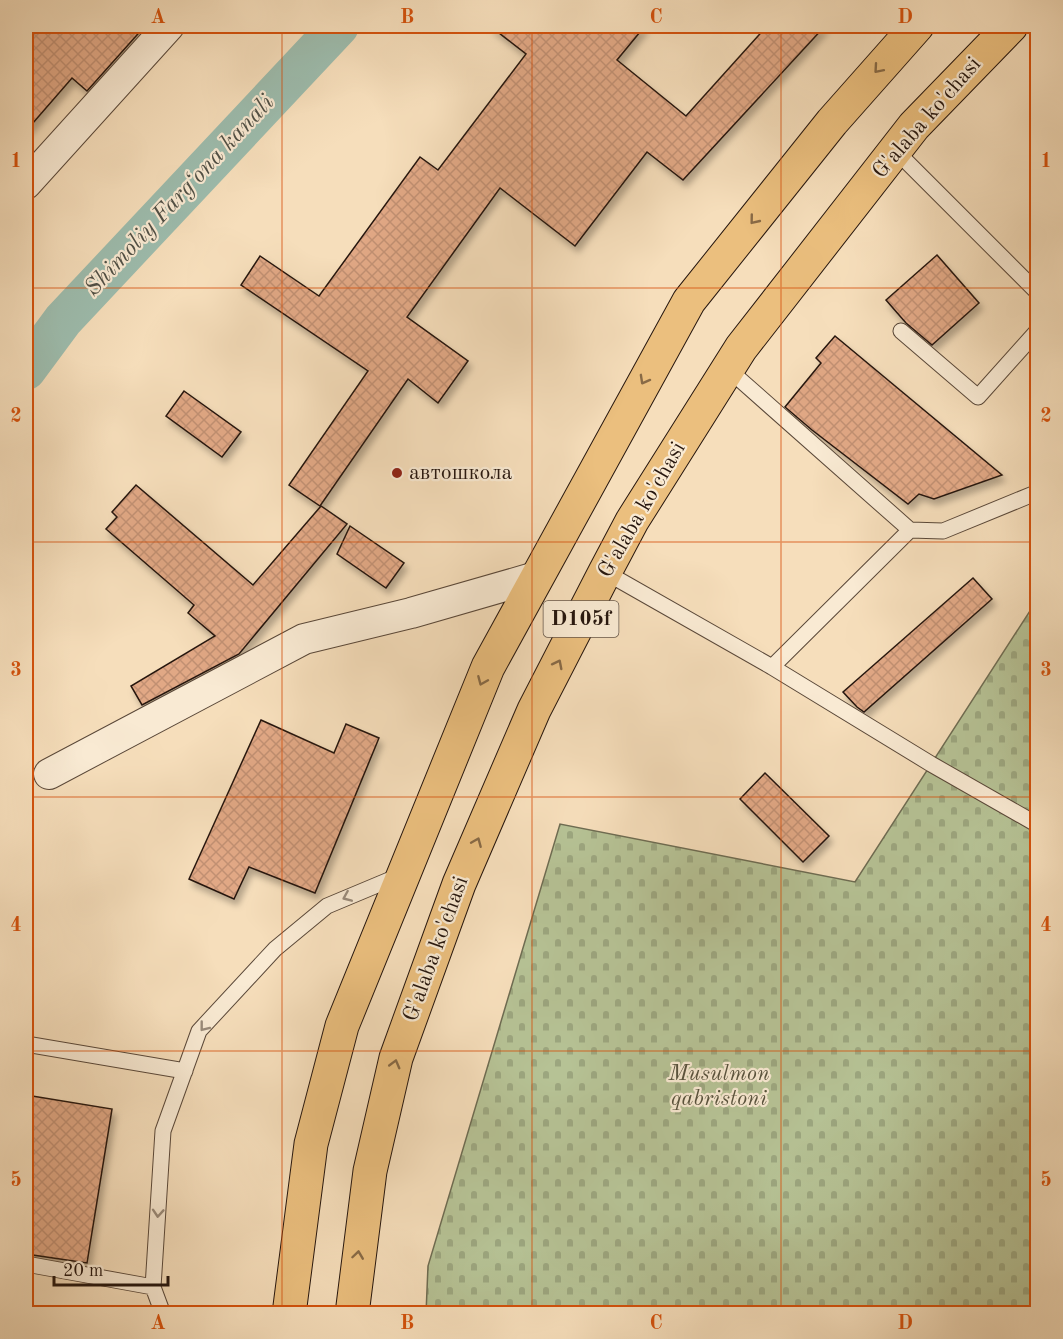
<svg xmlns="http://www.w3.org/2000/svg" width="1063" height="1339" viewBox="0 0 1063 1339" font-family="'Old Standard TT',serif">
<style>
.cemetery{fill:url(#cemetery-stones);stroke:#6e6c52;stroke-width:1.5}
.lines{fill:none;stroke-linecap:round;stroke-linejoin:round}
.canal{stroke:#9dbcad;stroke-width:40}
.building{fill:url(#building-cross-hatch);stroke:#26160e;stroke-width:1.5;filter:url(#shadow)}
.service-casing{stroke:#5a4839;stroke-width:17}
.minor-casing{stroke:#5a4839;stroke-width:32}
.primary-casing{stroke:#26160e;stroke-width:35}
.service{stroke:#f9ead3;stroke-width:15}
.minor{stroke:#f9ead3;stroke-width:30}
.primary{stroke:#ebbf7e;stroke-width:33}
.oneway{stroke:#886a46}
.oneway2{stroke:#9a8b7a}
.grid{fill:none;stroke:#d5520c;stroke-width:1.5;stroke-opacity:0.55}
.poi-dot{fill:#8f2418;stroke:#f9ead3;stroke-width:2}
.labels{text-anchor:middle;dominant-baseline:central;stroke-width:4.5;stroke-linejoin:round;paint-order:stroke}
.shield{fill:#f9ead3;stroke:#655649;stroke-width:1.5}
.shield-label{font-size:21px;font-weight:bold;fill:#26160e}
.street-label{font-size:22px;fill:#26160e;stroke:#f9ead3}
.poi-label{font-size:22px;fill:#26160e;stroke:#f9ead3;text-anchor:start}
.park-label{font-size:22px;font-style:italic;fill:#58523d;stroke:#f9ead3}
.water-label{font-size:24px;font-style:italic;fill:#505046;stroke:#f9ead3}
.neatline{fill:none;stroke:#d5520c;stroke-width:2}
.grid-label{font-size:20px;text-anchor:middle;font-weight:bold;fill:#d5520c}
</style>
<defs>
<pattern id="cemetery-stones" width="16" height="16" patternUnits="userSpaceOnUse" patternTransform="scale(1.5)"><rect width="16" height="16" fill="#b6c295"/><path d="M2 7V4a2 2 0 0 1 4 0v3zM10 15v-3a2 2 0 0 1 4 0v3z" fill="#9ca67f"/></pattern>
<pattern id="building-cross-hatch" width="8" height="8" patternUnits="userSpaceOnUse" patternTransform="scale(1.5)"><rect width="8" height="8" fill="#e1a885"/><path d="M0 0l8 8M0 8l8-8" fill="none" stroke="#c19072"/></pattern>
<filter id="shadow"><feDropShadow dx="3.5" dy="6" stdDeviation="3" flood-color="#0004"/></filter>
</defs>
<rect width="100%" height="100%" fill="#f6debb"/>
<filter id="stains"><feTurbulence type="fractalNoise" baseFrequency=".00333" numOctaves="4"/><feColorMatrix values="0 0 0 0 .2 0 0 0 0 .09 0 0 0 0 .02 0 0 0 .5 -.17"/></filter>
<radialGradient id="worn" r=".72"><stop offset=".6" stop-color="#630" stop-opacity="0"/><stop offset="1" stop-color="#630" stop-opacity=".3"/></radialGradient>
<path class="cemetery" d="M1037 600V1313L426 1314 428 1266 560 824 855 882Z"/>
<g class="lines">
<path class="canal" d="M26 370 63 320 339 26"/>
</g>
<path class="building" d="M26 26H145L87 91 72 78 26 131Z
M490 26H645L617 60 686 116 767 26H825L683 180 647 152 575 246 500 188 407 317 468 361 438 403 408 379 320 506 289 485 368 371 241 285 260 256 319 296 420 157 438 170 526 54Z
M937 255 979 303 932 345 906 323 886 300Z
M835 336 1002 475 934 499 919 494 908 504 812 430 785 407 821 363 816 358Z
M184 391 241 432 222 457 166 416Z
M136 485 253 585 321 506 347 524 239 654 142 705 131 686 215 636 188 613 194 605 106 529 117 517 112 512Z
M350 526 404 563 386 588 337 554Z
M973 578 992 599 864 712 857 707 843 692Z
M261 720 334 753 346 724 379 738 315 893 249 867 234 899 189 879Z
M765 773 829 836 803 862 740 799Z
M26 1095 112 1109 87 1263 26 1254Z"/>
<g class="lines">
<g class="service-casing">
<path id="service" d="M895 150 1038 293
M901 331 978 397 1038 330
M910 530 943 531 1038 492
M605 572 772 667 910 530 728 369
M772 667 931 764 1038 825
M26 1044 185 1071
M26 1264 153 1287
M163 1314 153 1287 163 1131 199 1031 275 949 327 906 401 875"/>
</g>
<g class="minor-casing">
<path id="minor" d="M26 184 169 26
M49 774 304 639 411 613 536 577"/>
</g>
<g class="primary-casing">
<path id="primary" d="M289 1314 311 1144 342 1026 488 667 689 301 832 122 917 26
M352 1314 370 1171 396 1058 459 884 534 710 605 572 632 521 741 348 914 126 1011 26"/>
</g>
<use href="#service" class="service"/>
<use href="#minor" class="minor"/>
<use href="#primary" class="primary"/>
</g>
<defs><path id="oneway-chevron" d="M-2-3.5L2.5 0L-2 3.5" fill="none" stroke-width="1.6" stroke-linecap="round" stroke-linejoin="round" transform="scale(1.5)"/></defs>
<g class="oneway">
<use href="#oneway-chevron" transform="translate(878 69) rotate(131)"/>
<use href="#oneway-chevron" transform="translate(754 220) rotate(129)"/>
<use href="#oneway-chevron" transform="translate(644 380) rotate(119)"/>
<use href="#oneway-chevron" transform="translate(558 664) rotate(-63)"/>
<use href="#oneway-chevron" transform="translate(482 681) rotate(113)"/>
<use href="#oneway-chevron" transform="translate(477 842) rotate(-67)"/>
<use href="#oneway-chevron" transform="translate(395 1064) rotate(-75)"/>
<use href="#oneway-chevron" transform="translate(358 1255) rotate(-82)"/>
</g>
<g class="oneway2">
<use href="#oneway-chevron" transform="translate(347 897) rotate(157)"/>
<use href="#oneway-chevron" transform="translate(204 1027) rotate(128)"/>
<use href="#oneway-chevron" transform="translate(158 1213) rotate(94)"/>
</g>
<path class="grid" d="M282 26V1314M532 26V1314M781 26V1314M26 288H1038M26 542H1038M26 797H1038M26 1051H1038"/>
<circle class="poi-dot" cx="397" cy="473" r="6"/>
<g class="labels">
<rect class="shield" x="543.5" y="601" width="75" height="36" rx="4.5"/>
<g class="shield-label">
<text x="581" y="619">D105f</text>
</g>
<g class="street-label">
<text transform="translate(927 118) rotate(-49)">G'alaba ko'chasi</text>
<text transform="translate(642 510) rotate(-60)">G'alaba ko'chasi</text>
<text transform="translate(436 949) rotate(-70)">G'alaba ko'chasi</text>
</g>
<g class="poi-label">
<text x="409" y="473">автошкола</text>
</g>
<g class="park-label">
<text x="719" y="1074">Musulmon<tspan x="719" dy="25">qabristoni</tspan></text>
</g>
<g class="water-label">
<text transform="translate(180 196) rotate(-47)">Shimoliy Fargʻona kanali</text>
</g>
</g>
<rect width="1063" height="1339" fill="none" stroke="#f6debb" stroke-width="66"/>
<path d="M54 1276v9h114v-9" fill="none" stroke="#26160e" stroke-width="3"/>
<text x="63" y="1276" font-size="18" fill="#26160e" stroke="#f9ead3" stroke-width="4.5" paint-order="stroke">20 m</text>
<rect x="33" y="33" width="997" height="1273" class="neatline"/>
<g class="grid-label">
<text x="158" y="23">A</text>
<text x="407" y="23">B</text>
<text x="656" y="23">C</text>
<text x="905" y="23">D</text>
<text x="16" y="167">1</text>
<text x="1046" y="167">1</text>
<text x="16" y="422">2</text>
<text x="1046" y="422">2</text>
<text x="16" y="676">3</text>
<text x="1046" y="676">3</text>
<text x="16" y="931">4</text>
<text x="1046" y="931">4</text>
<text x="16" y="1186">5</text>
<text x="1046" y="1186">5</text>
<text x="158" y="1329">A</text>
<text x="407" y="1329">B</text>
<text x="656" y="1329">C</text>
<text x="905" y="1329">D</text>
</g>
<rect width="100%" height="100%" filter="url(#stains)"/>
<rect width="100%" height="100%" fill="url(#worn)"/>
</svg>
